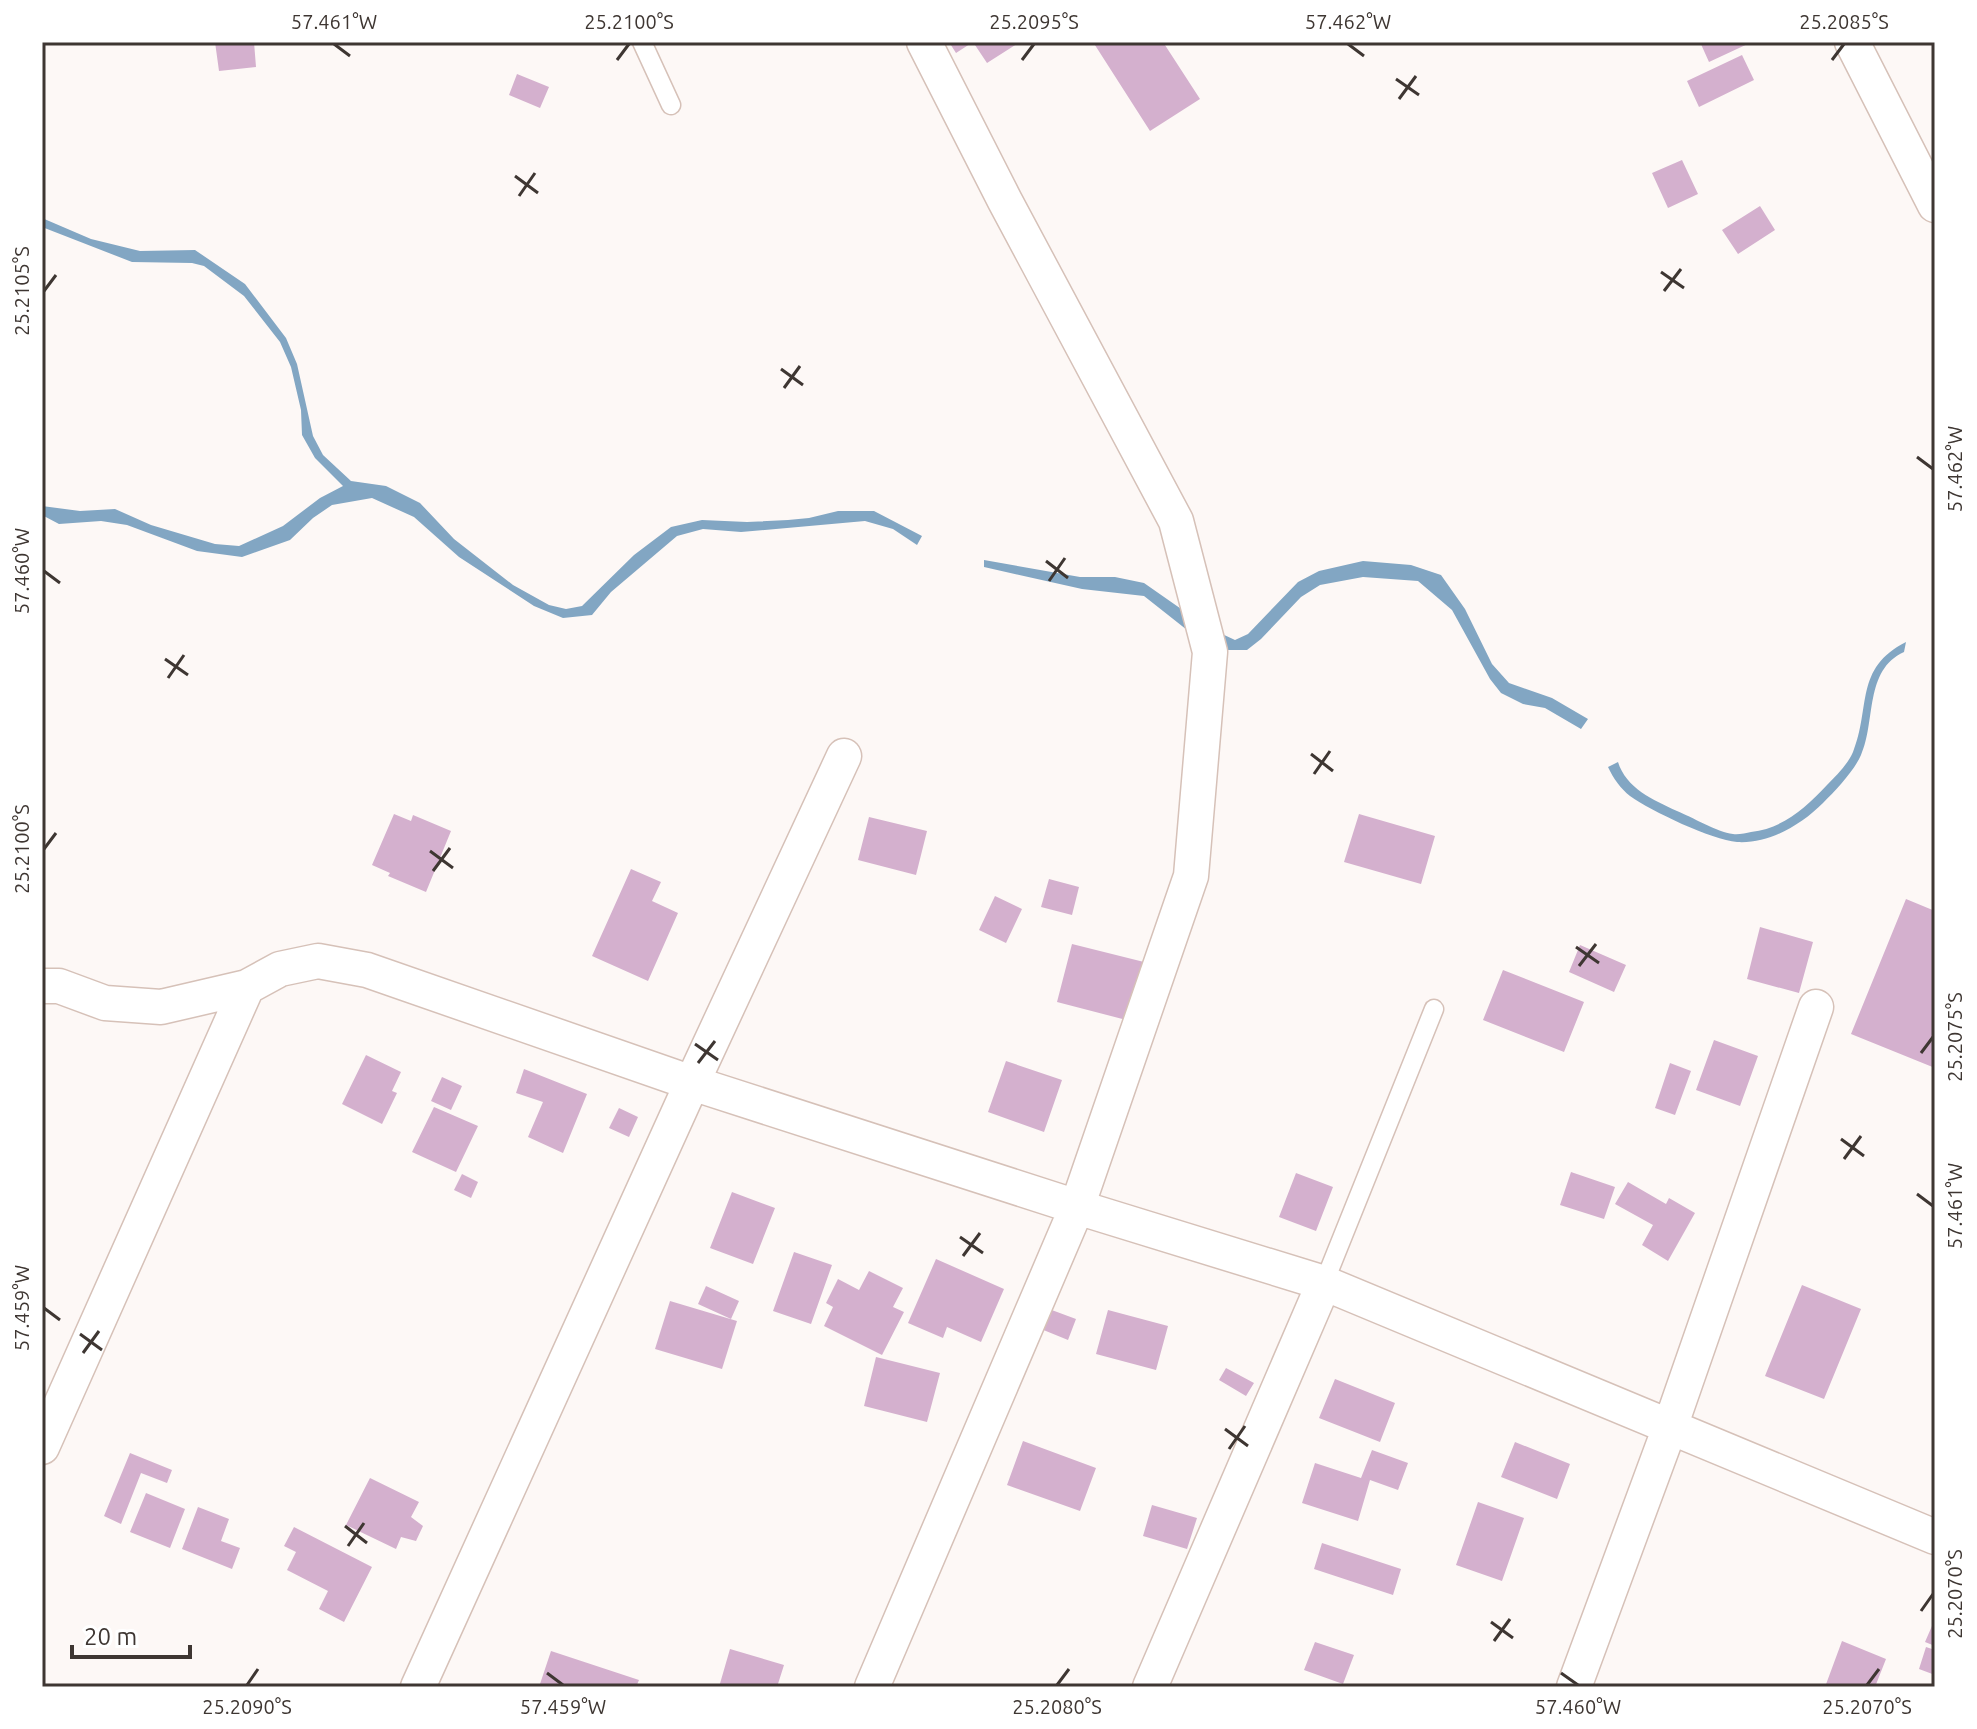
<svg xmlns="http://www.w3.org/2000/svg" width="1977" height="1729" viewBox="0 0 1977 1729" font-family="Ubuntu,sans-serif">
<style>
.water{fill:#82a6c3}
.building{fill:#d4b0ce}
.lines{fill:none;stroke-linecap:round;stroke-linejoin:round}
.lane-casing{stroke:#d6c1b8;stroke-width:21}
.street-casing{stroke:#d6c1b8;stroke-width:37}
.lane{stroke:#fff;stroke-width:18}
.street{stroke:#fff;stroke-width:34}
.ticks{fill:none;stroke:#3e3632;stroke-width:3}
.neatline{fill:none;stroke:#3e3632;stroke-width:3}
.ticks-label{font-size:20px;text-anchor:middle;fill:#3e3632}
</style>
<rect width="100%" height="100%" fill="#fdf8f6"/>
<path class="water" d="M42 218 91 239 140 251 195 250 245 284 286 338 297 364 313 436 323 455 351 481 386 486 420 503 454 539 513 585 549 605 566 609 582 606 634 555 671 527 702 520 747 522 788 520 809 518 838 511H874L922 536 917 545 893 529 865 521 741 532 703 529 677 536 611 592 592 615 563 618 534 606 459 557 414 517 372 498 332 505 313 518 290 540 242 557 197 551 127 525 101 521 59 524 42 515V506L80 511 115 509 151 525 215 544 239 546 283 526 320 498 343 486 315 458 302 435 301 410 291 367 280 342 244 296 204 266 192 263 132 262 42 227Z
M984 560 1080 577H1115L1144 583 1207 627 1235 640 1248 634 1298 582 1319 571 1363 561 1411 565 1441 575 1465 609 1492 664 1509 683 1552 698 1588 719 1581 729 1545 708 1523 704 1501 693 1490 679 1452 610 1418 581 1363 577 1320 585 1301 597 1261 639 1247 650H1221L1201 641 1144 596 1082 589 984 567Z
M1906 642 1904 652C1864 670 1876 722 1861 755 1854 771 1836 790 1823 803 1801 825 1769 844 1737 842 1712 840 1651 811 1630 796 1621 789 1613 778 1608 767L1618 762C1626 788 1653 800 1677 811 1692 817 1717 832 1733 834 1738 835 1746 833 1751 832 1784 828 1805 808 1827 785 1836 776 1848 764 1853 752 1871 708 1854 668 1906 642Z"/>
<path class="building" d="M215 42H254L256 67 219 71Z
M949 42H973L956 53Z
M973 42H1020L987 63Z
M1093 42H1163L1200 99 1150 131Z
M1700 42H1752L1709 62Z
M1742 55 1754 80 1699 107 1687 81Z
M517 74 549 87 540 108 509 95Z
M1682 160 1698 194 1668 208 1652 173Z
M1760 206 1775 230 1738 254 1722 230Z
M394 814 411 821 413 815 451 831 426 892 388 876 390 873 372 865Z
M1359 814 1435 836 1421 884 1344 862Z
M869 817 927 831 916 875 858 860Z
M631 869 661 882 652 901 678 913 648 981 592 956Z
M1049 879 1079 887 1072 915 1041 907Z
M995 896 1022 909 1006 943 979 930Z
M1906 899 1935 911V1068L1851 1034Z
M1760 927 1813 942 1799 993 1747 979Z
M1072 944 1148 963 1134 1022 1057 1002Z
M1580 945 1626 965 1614 992 1569 972Z
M1503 970 1584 1002 1564 1052 1483 1020Z
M1714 1040 1758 1056 1740 1106 1696 1090Z
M366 1055 401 1072 392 1091 397 1093 382 1124 342 1104Z
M1006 1061 1062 1080 1044 1132 988 1112Z
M1670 1063 1691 1071 1675 1115 1655 1108Z
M524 1069 587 1094 563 1153 528 1137 543 1102 516 1093Z
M442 1077 462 1086 451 1110 431 1101Z
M434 1107 478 1126 456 1172 412 1152Z
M619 1108 638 1117 629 1137 609 1128Z
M1571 1172 1615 1187 1604 1219 1560 1205Z
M1296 1173 1333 1187 1316 1231 1279 1217Z
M462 1174 478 1182 471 1198 454 1190Z
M1628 1182 1666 1204 1669 1198 1695 1213 1668 1261 1642 1245 1653 1225 1615 1204Z
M732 1192 775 1208 753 1264 710 1248Z
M794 1252 832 1265 811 1324 773 1311Z
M936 1259 1004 1289 981 1342 947 1327 943 1338 908 1323Z
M869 1271 903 1288 893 1307 904 1312 882 1355 824 1326 833 1307 826 1303 838 1279 859 1290Z
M1802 1285 1861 1309 1824 1399 1765 1376Z
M706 1286 739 1301 731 1319 698 1304Z
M670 1301 737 1321 722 1369 655 1349Z
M1049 1309 1076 1319 1068 1340 1041 1329Z
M1108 1310 1168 1326 1156 1370 1096 1354Z
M876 1357 940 1373 927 1422 864 1406Z
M1226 1368 1254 1383 1246 1396 1219 1380Z
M1335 1379 1395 1403 1380 1442 1319 1418Z
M1023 1441 1096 1468 1080 1511 1007 1485Z
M1515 1442 1570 1464 1557 1499 1501 1477Z
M1372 1450 1408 1463 1398 1490 1370 1480 1358 1521 1302 1503 1315 1463 1361 1478Z
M130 1453 172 1470 167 1483 141 1473 121 1524 104 1516Z
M370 1478 419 1502 411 1517 423 1526 416 1541 401 1537 396 1549 346 1525Z
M146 1493 185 1509 170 1548 130 1532Z
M1478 1502 1524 1518 1502 1581 1456 1565Z
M1152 1505 1197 1518 1187 1549 1143 1536Z
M198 1507 229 1519 221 1541 240 1548 232 1569 182 1549Z
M294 1527 372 1567 344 1622 319 1609 328 1591 287 1570 296 1552 284 1546Z
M1322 1543 1401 1569 1393 1595 1314 1569Z
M1935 1619V1646L1925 1642Z
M1842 1641 1886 1659 1875 1687H1825Z
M1315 1642 1354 1655 1343 1684 1304 1670Z
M1926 1647 1935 1650V1675L1919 1669Z
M730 1649 784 1665 777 1687H719Z
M551 1651 639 1680 636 1687H539Z"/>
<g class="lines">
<g class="lane-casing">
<path id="lane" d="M642 42 671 105
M1324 1283 1434 1009"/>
</g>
<g class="street-casing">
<path id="street" d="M1852 42 1935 205
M42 986H59L105 1003 161 1007 247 987 280 969 318 961 367 970 692 1083 1077 1207 1324 1283 1935 1537
M42 1447 247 987
M418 1687 692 1083 844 756
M872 1687 1077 1207 1191 876 1210 652 1176 521 1005 201 924 42
M1150 1687 1324 1283
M1574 1687 1670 1427 1816 1007"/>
</g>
<use href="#lane" class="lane"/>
<use href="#street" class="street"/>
</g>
<path class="ticks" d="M334 44 350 56M1348 44 1364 56M617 60 629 44M1022 60 1034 44M1832 60 1844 44M1396 79 1419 95M1399 99 1416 76M515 176 538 193M519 196 535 173M1661 272 1684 288M44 291 56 275M1664 291 1681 269M781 369 803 385M784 388 800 366M1917 457 1933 469M1046 561 1068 578M44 571 60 583M1049 581 1065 558M165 659 188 675M168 678 184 655M1311 754 1333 771M1314 774 1330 751M44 849 56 833M430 851 453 868M433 871 450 848M1576 947 1599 963M1579 966 1596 944M695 1044 718 1060M1921 1053 1933 1037M698 1063 715 1041M1841 1139 1864 1156M1844 1159 1861 1136M1917 1194 1933 1206M960 1237 983 1253M963 1256 980 1233M44 1308 60 1320M80 1334 102 1350M83 1353 99 1331M1225 1429 1248 1446M1229 1449 1245 1426M345 1526 367 1543M348 1546 364 1523M1921 1611 1933 1594M1491 1622 1513 1638M1494 1641 1510 1619M547 1673 563 1685M1561 1673 1578 1685M247 1685 258 1669M1057 1685 1069 1669M1867 1685 1879 1669"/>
<rect width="1977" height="1729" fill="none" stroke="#ffffff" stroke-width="88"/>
<path d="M72 1645v12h118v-12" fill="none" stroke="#3e3632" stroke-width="4"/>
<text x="84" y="1645" font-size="24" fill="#3e3632" stroke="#ffffff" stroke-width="6" paint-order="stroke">20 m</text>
<rect x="44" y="44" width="1889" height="1641" class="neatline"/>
<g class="ticks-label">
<text x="334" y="29">57.461°W</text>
<text x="629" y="29">25.2100°S</text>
<text x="1034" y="29">25.2095°S</text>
<text x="1348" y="29">57.462°W</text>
<text x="1844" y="29">25.2085°S</text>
<text transform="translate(22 291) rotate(-90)" y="7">25.2105°S</text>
<text transform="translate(1955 469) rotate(-90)" y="7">57.462°W</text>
<text transform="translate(22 571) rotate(-90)" y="7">57.460°W</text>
<text transform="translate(22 849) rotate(-90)" y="7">25.2100°S</text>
<text transform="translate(1955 1037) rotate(-90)" y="7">25.2075°S</text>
<text transform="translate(1955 1206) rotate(-90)" y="7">57.461°W</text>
<text transform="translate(22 1308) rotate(-90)" y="7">57.459°W</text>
<text transform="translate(1955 1594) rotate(-90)" y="7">25.2070°S</text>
<text x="247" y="1714">25.2090°S</text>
<text x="563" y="1714">57.459°W</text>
<text x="1057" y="1714">25.2080°S</text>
<text x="1578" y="1714">57.460°W</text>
<text x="1867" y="1714">25.2070°S</text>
</g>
</svg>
